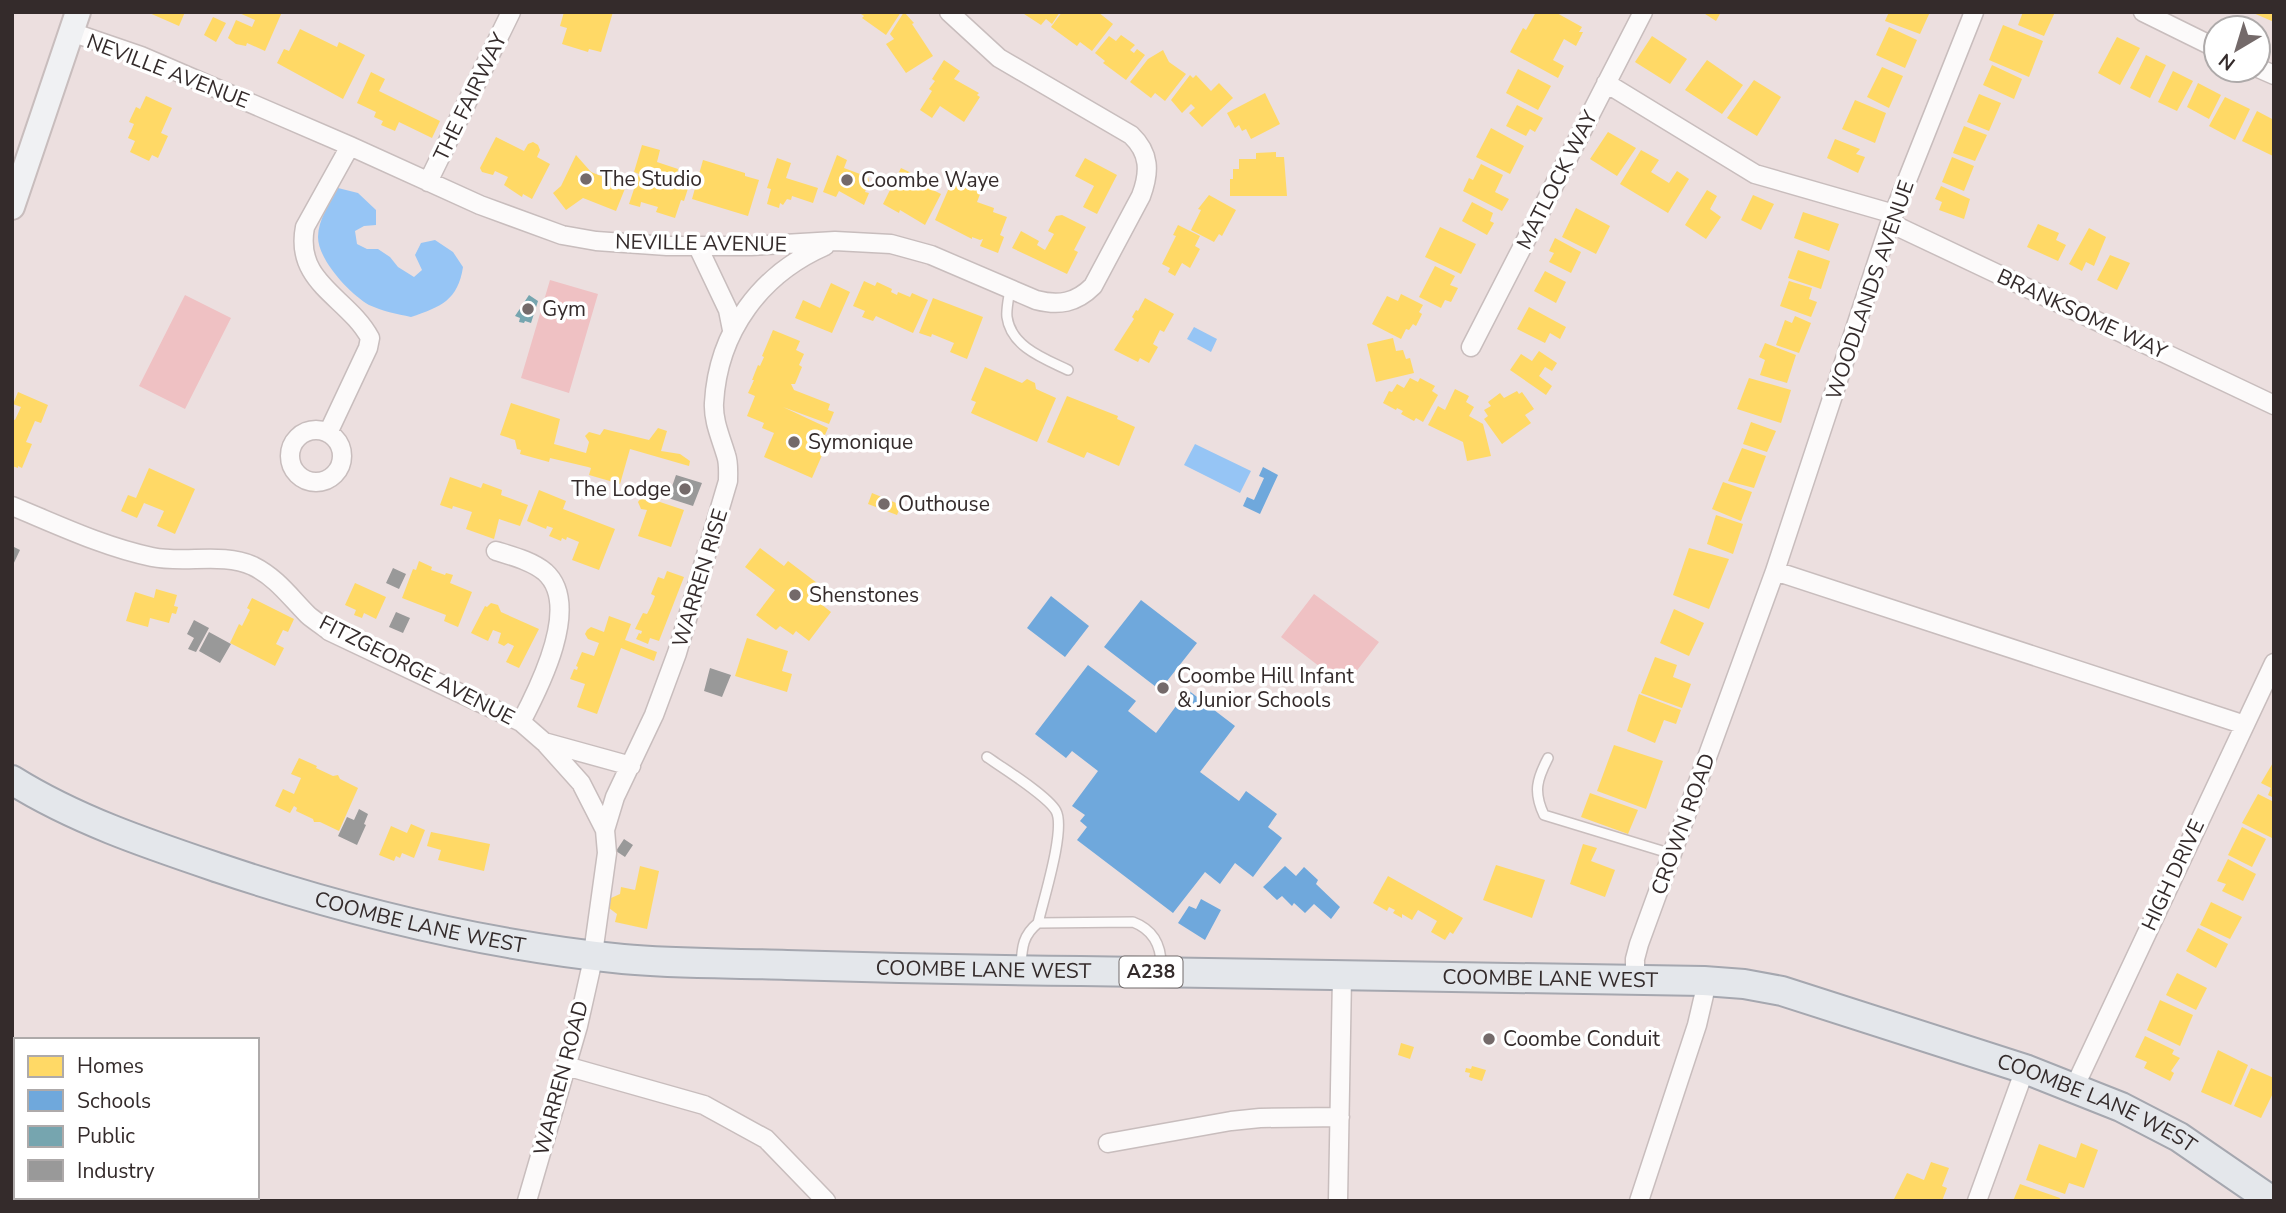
<svg xmlns="http://www.w3.org/2000/svg" width="2286" height="1213" viewBox="0 0 2286 1213" font-family="'Nunito Sans',sans-serif">
<style>
.green{fill:#efc1c3}
.water{fill:#96c5f5}
.homes{fill:#ffd966}
.schools{fill:#6fa8dc}
.public{fill:#76a5af}
.industry{fill:#999}
.lines{fill:none;stroke-linecap:round;stroke-linejoin:round}
.service-casing{stroke:#c8bdbd;stroke-width:12}
.minor-casing{stroke:#c8bdbd;stroke-width:21}
.secondary-casing{stroke:#c8bdbd;stroke-width:28}
.primary-casing{stroke:#a5a7af;stroke-width:32}
.service{stroke:#fcfafa;stroke-width:9}
.minor{stroke:#fcfafa;stroke-width:18}
.secondary{stroke:#f0f1f3;stroke-width:24}
.primary{stroke:#e4e7eb;stroke-width:28}
.poi-dot{fill:#746a6a;stroke:#fff;stroke-width:2.5}
.labels{text-anchor:middle;dominant-baseline:central;stroke-width:7;stroke-linejoin:round;paint-order:stroke}
.shield{fill:#fff;stroke:#716b6b;stroke-width:2}
.shield-label{font-size:19px;font-weight:bold;fill:#342b2b}
.street-label{font-size:21px;fill:#342b2b;stroke:#fff}
.poi-label{font-size:21px;fill:#342b2b;stroke:#fff;text-anchor:start}
</style>
<rect width="100%" height="100%" fill="#ecdfdf"/>
<path class="green" d="M550 280 598 294 569 393 521 378Z
M185 295 231 318 185 409 139 386Z
M1314 594 1379 642 1345 686 1281 637Z"/>
<path class="water" d="M338 188 358 193 376 210V225L364 226 355 231 357 244 367 249H378L390 257 398 267 414 277 422 270 415 255 421 243 435 240 453 252 463 267C458 300 441 307 411 317 397 314 382 311 369 305 350 294 318 260 318 237 318 219 330 204 338 188Z
M1194 327 1217 339 1211 352 1187 339Z
M1195 444 1251 471 1240 493 1184 465Z"/>
<path class="homes" d="M147 12H185L179 26Z
M237 12H282L265 51 247 43 246 46 236 44 228 38 236 20 252 27 255 20Z
M564 12H613L601 52 589 49 588 52 562 44 567 28 560 26Z
M858 12H901L886 35 862 18 864 16Z
M904 12 914 23 912 24 933 56 906 73 886 44 894 39 890 34Z
M1021 12H1060L1052 24 1046 19 1041 25Z
M1062 12H1098L1113 24 1092 51 1080 42 1077 46 1051 27Z
M1536 12H1555L1582 27 1579 32H1583L1576 46 1564 39 1553 60 1564 66 1558 78 1510 52 1523 28 1526 30Z
M1702 12H1721L1716 21Z
M1889 12H1930L1920 34 1885 21Z
M2023 12H2055L2044 36 2018 25Z
M2251 12H2274V22Z
M213 17 226 23 216 42 204 35Z
M2003 25 2043 41 2029 77 1989 60Z
M1889 27 1917 40 1905 68 1876 55Z
M300 29 337 47 339 42 365 55 343 99 277 63 284 49 289 51Z
M1121 35 1135 45 1130 50 1134 53 1137 49 1145 55 1126 80 1103 63 1105 61 1095 53 1109 36 1116 41Z
M1652 36 1687 59 1670 84 1635 62Z
M2117 37 2140 48 2120 85 2098 73Z
M1163 50 1169 62 1186 74 1165 101 1155 93 1151 98 1130 82 1148 59Z
M2146 55 2166 65 2150 98 2130 88Z
M944 60 960 71 954 79 979 93 977 95 980 97 964 122 940 106 932 118 920 110 932 91 929 89 935 81 932 79Z
M1707 60 1743 85 1722 114 1685 90Z
M1992 65 2022 79 2014 99 1983 85Z
M1882 67 1903 76 1889 108 1867 97Z
M1518 69 1551 86 1538 110 1506 93Z
M2173 71 2193 81 2177 111 2158 102Z
M371 72 385 79 379 91 440 121 432 138 399 122 395 131 381 125 383 121 374 117 376 112 357 103Z
M1190 75 1193 78 1196 75 1211 91 1219 83 1233 98 1202 127 1189 113 1195 108 1191 104 1182 113 1171 100Z
M1754 80 1781 97 1757 136 1727 118Z
M2198 83 2221 95 2209 119 2187 107Z
M1265 93 1280 124 1251 139 1246 129 1242 131 1239 125 1235 128 1227 113Z
M1979 94 2001 103 1989 131 1967 122Z
M146 96 172 108 161 133 168 136 158 158 152 155 149 161 130 152 135 141 128 138 134 124 129 122 136 107 140 109Z
M2225 97 2250 109 2235 140 2209 126Z
M1855 100 1886 113 1875 143 1842 129Z
M1517 105 1543 118 1535 132 1530 129 1526 136 1506 126Z
M2257 111 2274 120 2273 156 2242 141Z
M1964 126 1987 135 1975 161 1953 153Z
M1491 128 1524 146 1510 174 1476 157Z
M1608 132 1636 148 1617 176 1590 159Z
M496 137 524 151 528 144 533 142 538 145 540 150 537 157 550 164 532 199 523 194 522 197 504 185 508 177 495 171 493 175 482 172 480 168Z
M1835 139 1860 149 1856 154 1865 157 1858 173 1827 158Z
M642 145 660 150 657 162 678 169 677 174 691 179 684 201 681 200 675 218 656 212 658 207 641 202 640 207 629 204 639 174 634 172Z
M1641 150 1659 160 1651 172 1669 183 1677 171 1689 179 1668 213 1620 184Z
M1276 152V157H1284L1287 196H1230V179H1233V169H1239V159H1256V153Z
M576 155 591 172 626 186 616 211 583 198 566 210 553 193 561 186Z
M837 155 847 160 844 168 868 177 869 181 865 192 869 193 864 205 839 191 836 197 823 192Z
M1952 157 1974 166 1964 191 1942 182Z
M777 158 791 163 786 178 818 188 813 203 792 196 791 200 787 199 783 205 780 203 779 208 767 204 771 189 767 188Z
M1085 158 1117 175 1097 214 1083 207 1094 186 1075 176Z
M703 160 745 173V176L759 180 748 216 692 199Z
M1481 164 1503 175 1495 192 1509 199 1502 211 1463 191 1469 178 1473 180Z
M901 168 926 180 923 185 941 194 925 225 900 210 899 213 883 204Z
M960 180 982 189 977 202 994 208 993 212 1007 217 1000 235 1004 237 998 253 980 246 983 239 980 240 972 237V239L935 220 952 181 959 184Z
M1941 186 1970 199 1964 219 1939 210 1942 202 1935 199Z
M1707 190 1717 196 1710 209 1721 217 1706 239 1685 225Z
M1209 195 1236 210 1222 236 1219 234 1214 242 1191 230 1201 210 1198 209Z
M1753 195 1774 204 1761 230 1741 220Z
M1472 202 1493 213 1490 221 1494 223 1487 235 1462 221Z
M1576 208 1610 226 1596 254 1562 237Z
M1803 212 1839 224 1829 251 1794 238Z
M1062 215 1086 227 1074 250 1078 252 1067 274 1012 248 1021 231 1039 241 1037 245 1045 250 1054 234 1048 231 1056 216Z
M2038 224 2059 233 2056 240 2066 245 2058 261 2027 247Z
M1178 225 1200 236 1195 246 1200 249 1190 268 1182 263 1175 276 1168 272 1170 268 1162 264 1176 236 1173 235Z
M1440 227 1476 244 1461 274 1425 257Z
M2089 228 2106 237 2094 266 2086 262 2082 271 2069 264Z
M1555 238 1581 252 1571 273 1549 262 1554 253 1549 251Z
M1798 250 1830 261 1821 289 1788 278Z
M2110 255 2130 263 2117 290 2097 280Z
M1435 266 1455 276 1450 285 1458 288 1451 302 1445 300 1441 308 1419 297Z
M1545 271 1566 282 1556 303 1534 291Z
M864 281 875 286 877 282 892 289 891 292 897 295 898 292 910 297 912 293 928 300 913 333 876 316 873 321 862 317 865 311 853 306Z
M1789 281 1812 288 1809 299 1817 302 1811 317 1780 306Z
M831 283 850 292 832 333 795 318 803 300 820 308Z
M1401 294 1423 305 1419 312 1422 314 1416 326 1413 324 1409 330 1406 329 1401 339 1372 324 1387 296 1398 301Z
M933 298 983 317 967 359 950 352 954 343 932 334 931 337 919 333Z
M1145 298 1174 314 1164 332 1160 330 1153 344 1158 347 1149 363 1140 358 1138 362 1114 350 1134 319 1132 317 1136 310 1138 311Z
M1529 307 1566 327 1560 339 1550 333 1545 343 1517 329Z
M1795 316 1811 323 1799 353 1776 345 1785 320 1792 323Z
M773 330 800 341 796 350 804 354 799 365 802 367 795 384H791L794 390 830 404 828 410 834 412 829 424 783 407 828 428 825 435 821 434 814 450 823 453 812 478 764 457 774 433 762 428 764 423 747 416 755 396 748 393 754 380H752L758 365 760 366 764 357 762 356Z
M1393 338 1396 351 1403 350 1406 359 1410 358 1414 373 1376 382 1367 344Z
M1765 343 1796 355 1787 383 1760 375 1765 360 1759 357Z
M1539 351 1557 363 1552 371 1545 367 1539 376 1552 386 1546 395 1510 370 1521 354 1532 361Z
M985 367 1022 383 1027 379 1035 383 1036 389 1056 398 1037 442 971 413 976 402 971 400Z
M1410 378 1418 382 1420 378 1435 386 1432 391 1438 395 1423 422 1416 418 1414 421 1401 414 1403 411 1397 408 1396 410 1383 403 1389 391 1392 392 1397 384 1404 388Z
M1749 378 1791 390 1781 423 1737 409Z
M1455 389 1469 396 1466 402 1474 407 1469 416 1483 424 1491 456 1467 461 1463 442 1428 425 1438 406 1445 410Z
M1517 391 1519 394 1522 392 1534 409 1525 415 1531 423 1502 444 1484 419 1488 416 1484 410 1491 406 1488 402 1500 393 1504 398Z
M18 392 48 405 41 423 35 421 26 442 32 444 22 468 18 466V468L12 466V419L15 420 21 407 13 404Z
M1067 396 1118 416 1117 419 1135 427 1119 466 1087 452 1084 458 1047 442Z
M511 403 560 419 554 444 586 453 589 442 585 436 589 432 600 435 604 429 649 440 658 428 667 431 661 451 680 454 690 461 689 466 630 449 620 484 589 475 591 468 588 467 550 458 549 462 520 454 521 450 517 449 515 440 500 435Z
M1751 422 1776 431 1767 452 1743 444Z
M1742 448 1766 456 1754 488 1728 481Z
M149 468 195 489 175 534 157 526 164 511 144 503 137 518 121 511 128 495 136 498Z
M450 477 481 488 483 483 502 490 501 495 528 505 520 526 499 519 494 539 466 529 472 512 453 506 452 509 440 505Z
M1723 482 1752 492 1741 521 1712 509Z
M539 490 566 501 563 509 615 529 599 570 572 560 579 542 567 537 566 540 562 538 561 541 549 536 553 528 547 526 546 529 527 521Z
M872 493 901 505 897 515 868 504Z
M645 497 684 510 671 547 638 536 647 510 641 509 638 502 641 498Z
M1716 515 1743 524 1733 554 1707 544Z
M760 548 784 566 788 561 825 589 816 600 831 612 809 641 796 631 793 635 780 626 776 630 756 615 775 590 745 567Z
M1689 548 1729 559 1709 609 1673 595Z
M419 561 432 567 431 570 445 575 446 573 453 575 450 583 472 592 458 627 444 621 446 615 402 598 413 569 416 570Z
M667 571 684 577 659 641 650 638 648 644 636 639 639 633 641 634 642 631 635 629 643 613 647 614 652 604 655 596 651 594 658 577 664 579Z
M355 583 386 597 376 619 364 613 362 618 354 615 356 610 345 605Z
M156 589 177 595 174 606 178 607 176 614 172 613 169 623 150 618 148 627 126 621 135 592 154 598Z
M252 598 294 619 288 632 283 630 276 644 284 648 275 666 230 643 239 624 242 626 250 610 247 608Z
M491 603 498 605 501 612 539 629 519 668 506 662 514 646 508 643 504 646 498 643 501 633 493 630 488 641 471 633 485 606 487 607Z
M1674 609 1704 623 1689 656 1660 643Z
M609 616 631 624 625 640 657 652 654 661 621 648 597 714 577 707 585 684 570 679 574 669 577 670 578 667 576 666 582 652 594 656 599 643 588 639 585 634 587 630 591 627 604 632Z
M747 638 788 651 782 671 792 674 787 692 735 676Z
M1655 657 1677 665 1673 677 1691 684 1682 708 1641 693Z
M1639 694 1681 710 1676 724 1664 720 1655 743 1627 731Z
M1614 745 1663 761 1646 809 1597 791Z
M299 758 317 766 316 768 333 776 338 775 340 779 358 788 339 831 320 822H314L313 819 296 811 297 808 294 806 290 813 275 806 283 789 294 794 301 778 291 774Z
M2274 761V798L2268 795 2271 788 2261 783Z
M1590 793 1638 810 1628 834 1581 817Z
M2258 794 2274 802V839L2242 823Z
M411 824 425 830 414 858 402 853 400 858 396 856 394 861 379 855 391 826 407 833Z
M2242 827 2266 839 2252 867 2228 855Z
M431 832 490 844 484 871 438 860 441 850 427 846Z
M1583 844 1597 848 1591 861 1615 870 1605 897 1570 884Z
M2228 859 2256 874 2243 901 2222 891 2226 884 2217 881Z
M1496 865 1545 880 1532 918 1483 900Z
M640 866 659 871 647 929 615 922 617 914 609 908 611 898 620 894 621 887 635 890Z
M1388 876 1463 918 1453 934 1450 932 1445 940 1431 932 1437 921 1418 910 1412 920 1402 914V918L1393 913 1395 910 1389 907 1387 911 1373 903Z
M2211 902 2242 917 2230 939 2200 925Z
M2198 928 2228 944 2216 968 2186 951Z
M2177 973 2207 988 2196 1010 2166 995Z
M2160 1000 2193 1015 2180 1046 2147 1030Z
M2145 1036 2174 1050 2172 1054 2180 1058 2171 1071 2174 1073 2170 1081 2144 1068 2147 1062 2135 1057Z
M1401 1043 1414 1047 1410 1059 1398 1055Z
M2218 1050 2248 1065 2231 1105 2201 1092Z
M1472 1066 1486 1070 1482 1081 1469 1077 1470 1073 1465 1072 1466 1068 1471 1069Z
M2251 1068 2274 1078V1091L2261 1118 2234 1106Z
M2081 1143 2098 1150 2084 1188 2069 1183 2065 1194 2026 1180 2039 1144 2076 1158Z
M1931 1162 1949 1168 1942 1186 1947 1188 1942 1201 1894 1199 1907 1173 1924 1180Z
M2020 1184 2060 1198 2059 1201H2013Z"/>
<path class="schools" d="M1263 467 1278 475 1260 514 1243 506 1247 497 1254 500 1264 478 1259 476Z
M1051 596 1089 626 1065 657 1027 628Z
M1141 600 1197 643 1160 690 1104 647Z
M1088 665 1136 701 1128 711 1156 733 1188 690 1235 726 1200 772 1239 801 1246 791 1277 814 1268 827 1282 838 1253 877 1235 863 1220 884 1205 872 1173 913 1077 840 1087 827 1080 821 1085 815 1072 806 1098 771 1072 751 1066 758 1035 734Z
M1285 866 1296 876 1304 867 1318 880 1316 884 1340 907 1331 919 1314 904 1305 913 1294 903 1292 906 1282 896 1277 900 1263 887Z
M1201 899 1221 910 1205 940 1178 923 1189 906 1196 909Z"/>
<path class="public" d="M529 295 538 301 531 323 525 321 524 323 519 322 520 318 515 316Z"/>
<path class="industry" d="M676 475 702 483 693 506 668 498Z
M12 546 20 550 12 567Z
M393 568 406 574 399 589 386 583Z
M396 612 410 618 403 633 389 627Z
M194 620 209 628 196 652 188 649 194 638 187 634Z
M209 632 231 644 220 663 199 651Z
M710 668 731 675 722 697 704 691Z
M359 809 368 814 364 824 366 825 357 845 338 836 347 817 354 820Z
M624 839 633 845 625 857 616 851Z"/>
<g class="lines">
<g class="service-casing">
<path id="service" d="M1010 289C1009 297 1006 309 1007 317 1011 347 1045 359 1068 370
M987 757C1003 768 1048 796 1056 811 1066 829 1043 901 1038 923
M1548 758C1537 779 1533 792 1544 815L1672 854
M1021 965C1022 947 1023 935 1038 923L1133 922C1154 930 1162 947 1161 969"/>
</g>
<g class="minor-casing">
<path id="minor" d="M2143 12 2216 48
M71 32 141 56 350 146 480 205 562 235 596 241 667 246H751L835 241 891 244 931 255 1036 300C1059 306 1076 303 1093 286L1141 196C1150 172 1150 153 1131 135L999 58 949 12
M2258 68 2274 75
M1606 83 1755 174 1894 214
M428 182 511 12
M1890 223 2274 405
M698 247 728 310 732 330
M1471 347 1643 12
M290 456a26 26 0 1 1 52 0a26 26 0 1 1-52 0Z
M328 433 368 348 370 338C348 297 294 283 305 227L350 146
M12 506C58 525 104 547 152 557 185 564 222 552 253 566 277 578 290 597 308 615 315 621 323 626 329 631L521 722 544 742 631 766
M496 551C512 556 532 561 545 572 582 605 539 688 521 722
M1775 571 2245 725
M546 744 581 783 605 830
M1635 980V959L1639 944 1775 571 1890 223 1974 12
M566 1066 704 1105 766 1139 826 1201
M2074 1088 2274 663
M1108 1143 1231 1121 1260 1118 1340 1117
M12 1195 16 1194
M118 1197 122 1201
M527 1201 578 1026 591 968 607 853 605 830 615 797 654 715 677 653 728 481C728 473 729 463 726 455 721 438 713 421 714 403 718 331 761 274 825 246
M1338 1201 1342 976
M1639 1201 1697 1025 1704 995V981
M1977 1201 2025 1069"/>
</g>
<g class="secondary-casing">
<path id="secondary" d="M12 207 78 12"/>
</g>
<g class="primary-casing">
<g id="primary">
<path id="s1" d="M12 780C76 820 148 844 219 868 350 912 485 945 623 959 677 964 733 963 787 965 885 968 983 970 1081 971 1289 974 1496 978 1704 981L1744 984 1782 991 2025 1069 2121 1107 2179 1137 2272 1201"/>
</g>
</g>
<use href="#service" class="service"/>
<use href="#minor" class="minor"/>
<use href="#secondary" class="secondary"/>
<use href="#primary" class="primary"/>
</g>
<g class="poi-dot">
<circle cx="586" cy="179" r="7"/>
<circle cx="847" cy="180" r="7"/>
<circle cx="528" cy="309" r="7"/>
<circle cx="794" cy="442" r="7"/>
<circle cx="685" cy="489" r="7"/>
<circle cx="884" cy="504" r="7"/>
<circle cx="795" cy="595" r="7"/>
<circle cx="1163" cy="688" r="7"/>
<circle cx="1489" cy="1039" r="7"/>
</g>
<g class="labels">
<rect class="shield" x="1119.5" y="956.5" width="63" height="31" rx="5"/>
<g class="shield-label">
<text x="1151" y="972">A238</text>
</g>
<g class="street-label">
<text transform="translate(168 71) rotate(21)">NEVILLE AVENUE</text>
<text transform="translate(470 97) rotate(-64)">THE FAIRWAY</text>
<text transform="translate(1557 180) rotate(-63)">MATLOCK WAY</text>
<text transform="translate(701 243) rotate(1)">NEVILLE AVENUE</text>
<text transform="translate(1870 290) rotate(-71)">WOODLANDS AVENUE</text>
<text transform="translate(2082 314) rotate(25)">BRANKSOME WAY</text>
<text transform="translate(700 578) rotate(-73)">WARREN RISE</text>
<text transform="translate(417 670) rotate(27)">FITZGEORGE AVENUE</text>
<text transform="translate(1683 824) rotate(-70)">CROWN ROAD</text>
<text transform="translate(2173 875) rotate(-65)">HIGH DRIVE</text>
<text stroke="none"><textPath href="#s1" startOffset="434">COOMBE LANE WEST</textPath></text>
<text stroke="none"><textPath href="#s1" startOffset="1001">COOMBE LANE WEST</textPath></text>
<text stroke="none"><textPath href="#s1" startOffset="1568">COOMBE LANE WEST</textPath></text>
<text transform="translate(561 1078) rotate(-75)">WARREN ROAD</text>
<text stroke="none"><textPath href="#s1" startOffset="2135">COOMBE LANE WEST</textPath></text>
</g>
<g class="poi-label">
<text x="600" y="179">The Studio</text>
<text x="861" y="180">Coombe Waye</text>
<text x="542" y="309">Gym</text>
<text x="808" y="442">Symonique</text>
<text x="671" y="489" text-anchor="end">The Lodge</text>
<text x="898" y="504">Outhouse</text>
<text x="809" y="595">Shenstones</text>
<text x="1177" y="676">Coombe Hill Infant<tspan x="1177" dy="24">&amp; Junior Schools</tspan></text>
<text x="1503" y="1039">Coombe Conduit</text>
</g>
</g>
<rect width="2286" height="1213" fill="none" stroke="#342b2b" stroke-width="28"/>
<rect x="14" y="1038" width="245" height="161" fill="#ffffff" stroke="#aeaaaa" stroke-width="2"/>
<rect x="28" y="1056" width="35" height="21" fill="#ffd966" stroke="#aeaaaa" stroke-width="2"/>
<text x="77" y="1073" font-size="21" fill="#342b2b">Homes</text>
<rect x="28" y="1090" width="35" height="21" fill="#6fa8dc" stroke="#aeaaaa" stroke-width="2"/>
<text x="77" y="1108" font-size="21" fill="#342b2b">Schools</text>
<rect x="28" y="1126" width="35" height="21" fill="#76a5af" stroke="#aeaaaa" stroke-width="2"/>
<text x="77" y="1143" font-size="21" fill="#342b2b">Public</text>
<rect x="28" y="1160" width="35" height="21" fill="#999999" stroke="#aeaaaa" stroke-width="2"/>
<text x="77" y="1178" font-size="21" fill="#342b2b">Industry</text>
<g transform="translate(2237 49) rotate(218)"><circle r="33" fill="#ffffff" stroke="#aeaaaa" stroke-width="2"/>
<path d="M0-5L12 26L0 18L-12 26Z" fill="#746a6a"/>
<text y="-10" font-size="19" font-weight="bold" text-anchor="middle" fill="#342b2b">N</text>
</g>
</svg>
